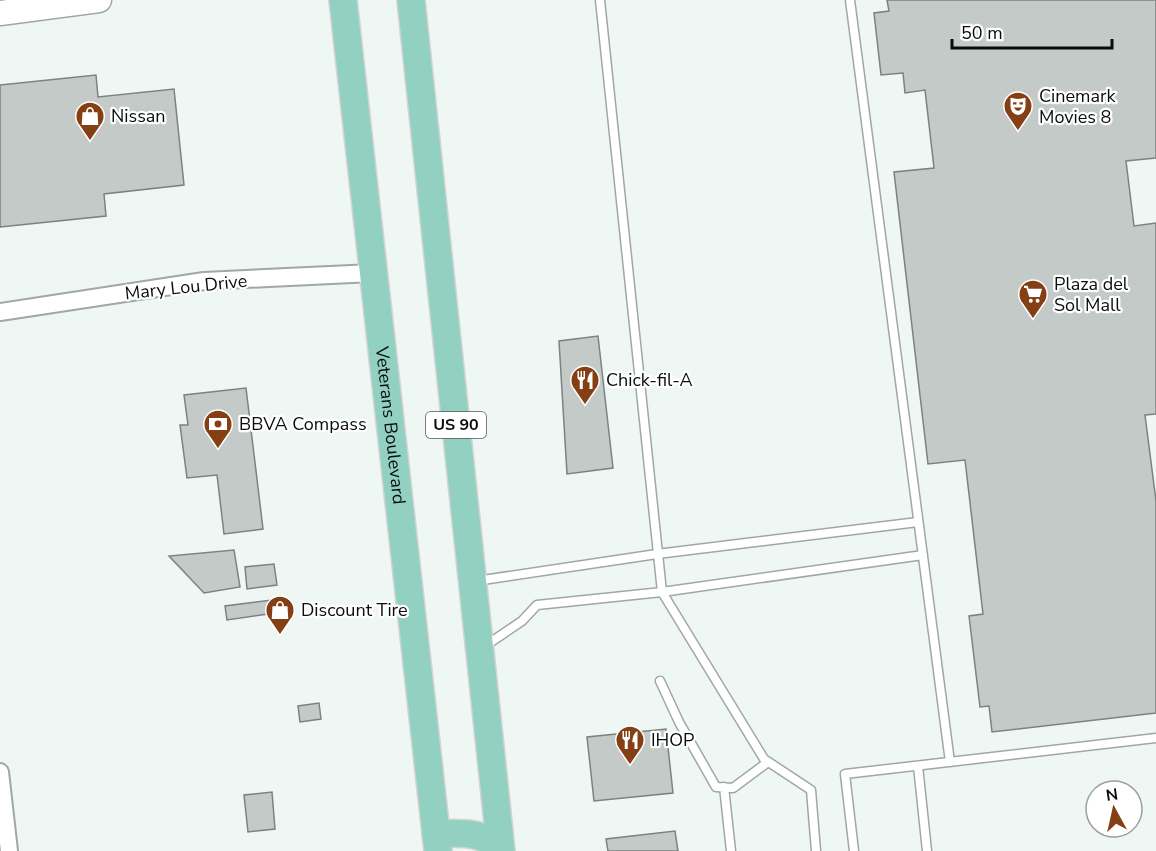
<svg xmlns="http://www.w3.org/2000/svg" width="1156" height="851" viewBox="0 0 1156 851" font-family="'Nunito Sans',sans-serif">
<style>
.building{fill:#c3cac8;stroke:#7b8280;stroke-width:1.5}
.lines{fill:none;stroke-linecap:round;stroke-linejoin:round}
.service-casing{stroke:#a0a7a5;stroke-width:11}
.minor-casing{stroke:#a0a7a5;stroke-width:20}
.secondary-casing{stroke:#a0a7a5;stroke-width:27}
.primary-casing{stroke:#d3d3d3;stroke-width:30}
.service{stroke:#fff;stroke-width:8}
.minor{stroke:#fff;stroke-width:16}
.secondary{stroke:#fff;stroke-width:24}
.primary{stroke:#92d1c2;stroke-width:27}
.labels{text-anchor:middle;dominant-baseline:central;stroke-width:4.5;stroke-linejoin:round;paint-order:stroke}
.shield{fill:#fff;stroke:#545555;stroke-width:1.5}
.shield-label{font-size:16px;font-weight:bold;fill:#0a0c0c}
.poi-label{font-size:18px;fill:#0a0c0c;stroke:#fff;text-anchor:start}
.street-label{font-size:18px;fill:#0a0c0c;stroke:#fff}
</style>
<rect width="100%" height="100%" fill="#eff7f5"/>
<path class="building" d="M887 0H1156V158L1126 161 1134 226 1156 223V414L1145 415 1156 501V713L992 732 989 706 980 707 969 616 983 614 965 460 928 464 894 172 934 168 925 90 905 93 903 73 881 75 874 13 889 11Z
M96 75 98 97 174 89 184 185 104 194 106 216 0 227V85Z
M598 336 613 468 567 474 559 341Z
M246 388 263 529 224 534 217 475 187 478 180 425H188L184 395Z
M234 550 240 587 204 593 169 556Z
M274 564 277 585 247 589 245 567Z
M280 599 282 612 227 620 225 606Z
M319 703 321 719 300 722 298 706Z
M666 729 673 793 594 801 587 737Z
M272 792 275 829 248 832 244 795Z
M675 831 678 851H608L606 839Z"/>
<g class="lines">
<g class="service-casing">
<path id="service" d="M600 0 662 592 764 759 811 790 816 851
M850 0 950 762
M476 581 657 554 918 522
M485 646 522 621 537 605 662 592 923 555
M660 681 679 722 716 787 733 788 768 762
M918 766 927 851
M724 787 731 851
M854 851 845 774 1156 738"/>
</g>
<g class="minor-casing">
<path id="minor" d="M0 312 204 281 373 273
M0 772 9 851"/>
</g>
<g class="secondary-casing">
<path id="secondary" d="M0 13 99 0"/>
</g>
<g class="primary-casing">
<g id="primary">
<path id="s1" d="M343 0 438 851"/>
<path d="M411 0 501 851"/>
<path d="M436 834C458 833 486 830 499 851"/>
</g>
</g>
<use href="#service" class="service"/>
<use href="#minor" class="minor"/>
<use href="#secondary" class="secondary"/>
<use href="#primary" class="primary"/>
</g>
<defs>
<g id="theatre-pin" transform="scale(1.5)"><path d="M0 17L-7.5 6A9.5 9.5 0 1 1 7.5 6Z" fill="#844014" stroke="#fff"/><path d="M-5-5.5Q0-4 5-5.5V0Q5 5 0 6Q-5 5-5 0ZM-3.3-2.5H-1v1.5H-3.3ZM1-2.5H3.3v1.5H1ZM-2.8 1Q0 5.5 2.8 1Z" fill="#fff"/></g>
<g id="shop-pin" transform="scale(1.5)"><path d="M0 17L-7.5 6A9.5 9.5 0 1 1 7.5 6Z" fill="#844014" stroke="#fff"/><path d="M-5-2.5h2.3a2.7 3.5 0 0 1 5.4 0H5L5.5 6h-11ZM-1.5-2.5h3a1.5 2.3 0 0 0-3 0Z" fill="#fff"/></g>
<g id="supermarket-pin" transform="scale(1.5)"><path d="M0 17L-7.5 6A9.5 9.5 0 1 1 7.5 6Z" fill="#844014" stroke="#fff"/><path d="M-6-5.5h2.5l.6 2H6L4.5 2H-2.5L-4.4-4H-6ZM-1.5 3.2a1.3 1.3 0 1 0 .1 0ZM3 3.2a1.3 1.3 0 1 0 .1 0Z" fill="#fff"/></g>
<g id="restaurant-pin" transform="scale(1.5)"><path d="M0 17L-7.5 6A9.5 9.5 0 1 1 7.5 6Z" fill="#844014" stroke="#fff"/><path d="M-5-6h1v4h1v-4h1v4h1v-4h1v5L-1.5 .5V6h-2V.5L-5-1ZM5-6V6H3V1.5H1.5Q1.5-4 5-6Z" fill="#fff"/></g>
<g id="bank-pin" transform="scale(1.5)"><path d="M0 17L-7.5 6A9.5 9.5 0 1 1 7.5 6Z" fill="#844014" stroke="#fff"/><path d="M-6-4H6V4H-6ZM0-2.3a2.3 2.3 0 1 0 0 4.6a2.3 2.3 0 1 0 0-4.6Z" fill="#fff"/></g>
</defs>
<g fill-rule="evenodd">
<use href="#theatre-pin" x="1018" y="106"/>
<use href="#shop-pin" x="90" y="116"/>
<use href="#supermarket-pin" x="1033" y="294"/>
<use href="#restaurant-pin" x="585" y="380"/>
<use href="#bank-pin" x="218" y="424"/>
<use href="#shop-pin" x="280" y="610"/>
<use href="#restaurant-pin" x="630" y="740"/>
</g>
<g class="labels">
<rect class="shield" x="426" y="412" width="60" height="26" rx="4.5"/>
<g class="shield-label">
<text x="456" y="425">US 90</text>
</g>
<g class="poi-label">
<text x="1039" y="96">Cinemark<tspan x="1039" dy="21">Movies 8</tspan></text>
<text x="111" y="116">Nissan</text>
<text x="1054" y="284">Plaza del<tspan x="1054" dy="21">Sol Mall</tspan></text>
<text x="606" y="380">Chick-fil-A</text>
<text x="239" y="424">BBVA Compass</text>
<text x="301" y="610">Discount Tire</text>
<text x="651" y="740">IHOP</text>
</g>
<g class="street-label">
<text transform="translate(186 287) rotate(-6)">Mary Lou Drive</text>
<text stroke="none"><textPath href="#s1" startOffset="428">Veterans Boulevard</textPath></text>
</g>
</g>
<g transform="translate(1114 809) rotate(352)"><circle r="28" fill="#ffffff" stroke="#9d9e9e" stroke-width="1.5"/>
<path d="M0-4.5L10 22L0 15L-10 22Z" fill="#844014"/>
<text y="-9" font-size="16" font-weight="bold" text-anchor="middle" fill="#0a0c0c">N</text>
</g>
<path d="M952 39v9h160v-9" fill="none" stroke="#0a0c0c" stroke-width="3"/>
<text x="961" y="39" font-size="18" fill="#0a0c0c" stroke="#ffffff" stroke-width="4.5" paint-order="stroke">50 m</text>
</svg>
